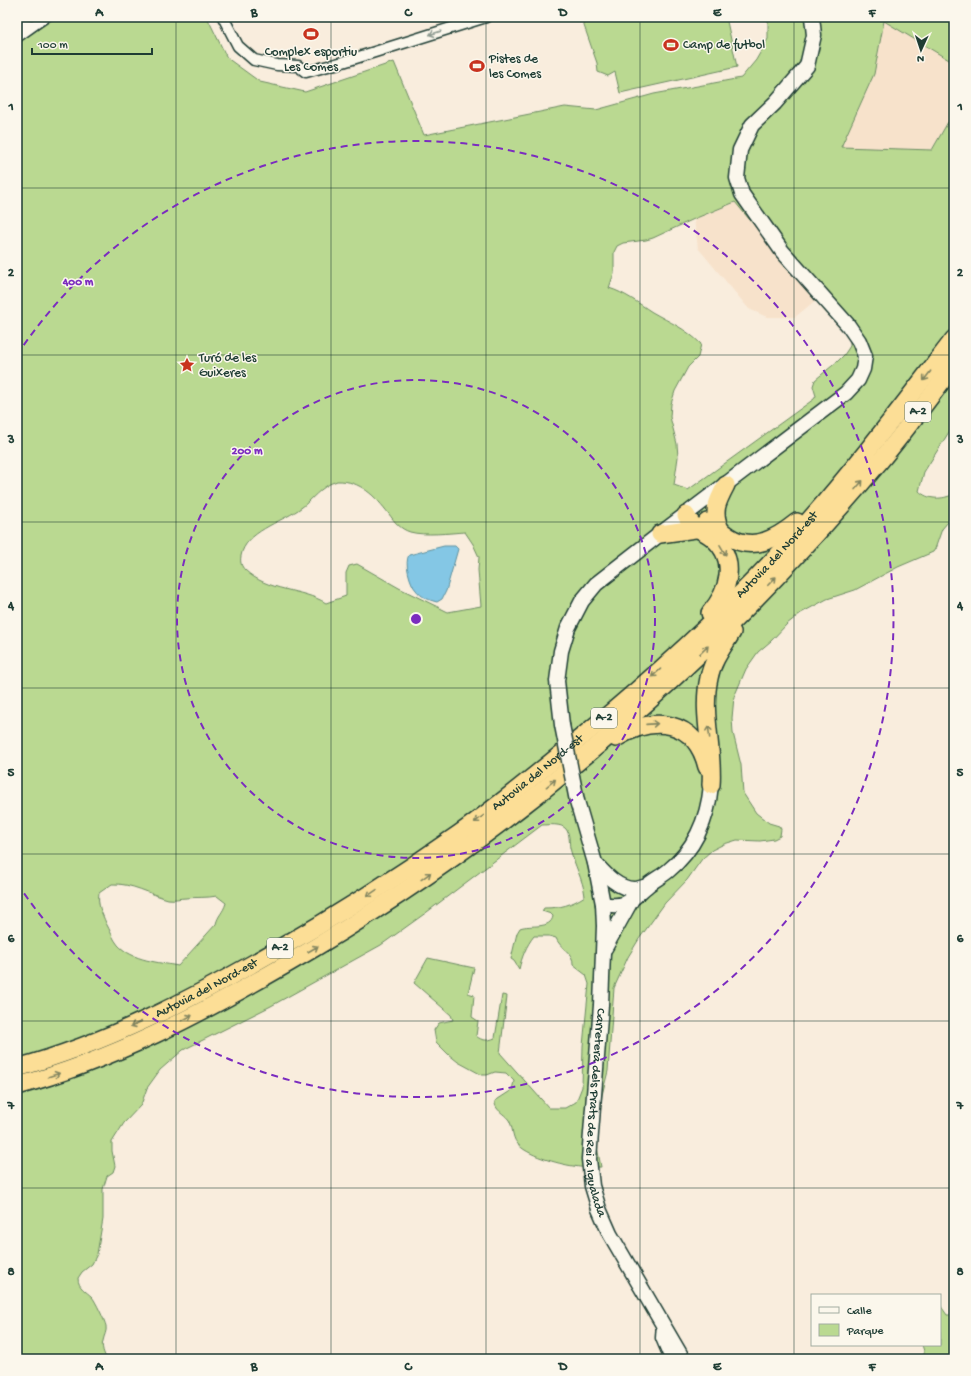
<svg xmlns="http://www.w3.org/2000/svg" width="971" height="1376" viewBox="0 0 971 1376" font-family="'Gochi Hand',sans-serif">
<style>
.built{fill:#f7e2cb}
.green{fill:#bad991;stroke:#6c8b62;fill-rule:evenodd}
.water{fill:#84c7e5;stroke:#5c909e}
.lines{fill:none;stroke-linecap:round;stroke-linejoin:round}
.stream{stroke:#5c909e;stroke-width:2.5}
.street-casing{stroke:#1f3d34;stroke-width:13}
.secondary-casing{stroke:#1f3d34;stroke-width:17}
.highway-casing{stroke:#1f3d34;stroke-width:20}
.street{stroke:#fbf7ec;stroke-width:10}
.secondary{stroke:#fbf7ec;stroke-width:14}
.highway{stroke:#fcde96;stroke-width:17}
.secondary-bridge-casing{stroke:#1f3d34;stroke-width:17;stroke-linecap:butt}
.secondary-bridge{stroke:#fbf7ec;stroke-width:14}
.oneway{stroke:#8d9a90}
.oneway2{stroke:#828560}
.grid{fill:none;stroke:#1f3d34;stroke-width:1;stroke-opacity:0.55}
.ring{fill:none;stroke:#7b2cbf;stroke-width:2;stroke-dasharray:7 5}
.labels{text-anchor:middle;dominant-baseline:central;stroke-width:3;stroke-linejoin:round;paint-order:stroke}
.shield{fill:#fbf7ec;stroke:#61756b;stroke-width:1}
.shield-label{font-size:12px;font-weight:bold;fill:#1f3d34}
.poi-label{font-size:13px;fill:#1f3d34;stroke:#fbf7ec;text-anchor:start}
.street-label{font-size:13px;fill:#1f3d34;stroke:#fbf7ec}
.centre{fill:#7b2cbf;stroke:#fbf7ec;stroke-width:2}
.ring-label{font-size:12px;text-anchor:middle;font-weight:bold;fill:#7b2cbf;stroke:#fbf7ec;stroke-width:3;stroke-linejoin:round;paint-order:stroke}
.neatline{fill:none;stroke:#1f3d34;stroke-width:1.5}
.grid-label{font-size:13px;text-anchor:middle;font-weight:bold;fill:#1f3d34}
</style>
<rect width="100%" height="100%" fill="#f9eddd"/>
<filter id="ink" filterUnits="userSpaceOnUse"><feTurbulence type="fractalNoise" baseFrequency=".025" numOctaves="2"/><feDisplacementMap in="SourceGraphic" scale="8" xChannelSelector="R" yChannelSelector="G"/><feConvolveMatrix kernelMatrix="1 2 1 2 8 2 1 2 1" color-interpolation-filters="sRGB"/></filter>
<g filter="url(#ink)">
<path class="built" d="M884 20 954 63V121L948 122 932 150 841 147 874 74Z
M735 202 816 300 795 317H767L749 309 698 248 694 219Z"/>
<path class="green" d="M57 17H207L227 58 260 82 305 92 394 62 424 135 565 107 596 110 654 94 741 78 756 60 768 39V17H954V63L884 21 874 74 841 147 932 150 948 122 954 121V424L924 472 919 491C928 500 942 500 954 494V515L942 529 935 549 933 552 898 567 855 590 827 599 801 613 787 624 771 641 758 652 746 669 734 697 732 718 733 733 741 765 743 793 756 813 769 823 779 826 781 829 780 836 774 839 760 841 737 840 724 844 712 850 702 859 687 880 665 903 639 939 628 957 614 988 608 1071 602 1095 597 1147 601 1167C592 1167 582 1168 573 1166 559 1164 525 1155 517 1143 512 1137 513 1127 509 1120 504 1113 494 1110 495 1101L512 1090 514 1081 506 1073 495 1072 487 1075H482L458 1062 448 1054 436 1042 434 1030 439 1023 453 1020 451 1015 414 983 428 958 474 968 468 993 474 995 472 1017 478 1021 476 1036C482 1041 488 1041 495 1038L502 995 507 996 500 1053 549 1108H565L576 1102 582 1087 583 1046 589 984 586 975 573 965C574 952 560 949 556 938L549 936H534C526 946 522 957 519 969L514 961 511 959 517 933 520 928C530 924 551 930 553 916L551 914 542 911 544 908C561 908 571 905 585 896 583 879 574 865 570 848 569 842 570 834 566 829 561 823 549 825 542 825L427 912 381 945 271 1006 183 1050 160 1070 147 1088 141 1105 124 1123 112 1142V1151L115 1166 113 1172 107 1176 103 1189V1219L97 1254 92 1264 82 1272 78 1278C78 1288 86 1291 92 1297 95 1300 105 1321 106 1326 107 1332 104 1335 103 1341 101 1346 104 1355 107 1359H17V43ZM735 202 816 300 850 336V346L844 355 838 361 815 380 813 386 816 396 814 399 688 490 674 485 678 457 677 444 670 417 671 404 675 391 688 367 698 357 701 344C685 328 671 323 652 312 638 303 625 293 609 288L614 273V252L617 246 623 243 646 240 653 238 694 219ZM337 481C360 480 376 497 389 514 394 521 400 529 410 532 424 536 450 533 465 532L473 544 479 557 478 570 481 606 448 612 399 588 357 564 349 566 346 573V596L326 603C301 588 268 592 245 570 241 566 240 562 241 556 245 532 281 522 298 510 312 501 320 486 337 481ZM112 884C132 883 149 894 168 899 175 900 180 898 186 898 197 897 207 898 217 896L226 903C223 913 218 915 216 924L178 966C158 962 133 961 118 945 113 939 110 930 106 923 102 913 97 905 99 893Z
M581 17H726L737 67 620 93 615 72 608 76 598 72 597 63Z
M940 1305 947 1315H950L954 1312V1359H924V1351L922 1345H940Z"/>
<path class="water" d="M444 546H455L458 549 446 591 442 599 437 602C429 600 421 597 416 590 410 584 404 562 409 555Z"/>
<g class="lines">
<path class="stream" d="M17 1355 24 1359"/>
<g class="street-casing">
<path id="street" d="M223 17 238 46 254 60 277 65 298 66 306 72 343 62 486 17
M17 22 31 26
M17 37 45 17
M662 1323 661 1338 670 1359"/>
</g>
<g class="secondary-casing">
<g id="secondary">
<path d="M562 725 557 681 561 651 568 628 582 601 596 584 660 534 846 393 858 380 863 369 865 356 859 341 848 325 782 251 742 194 737 178 740 150 752 125 775 103 807 66 814 35 812 17"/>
<path id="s1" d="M577 801 595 863 603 904 604 926 601 1005 589 1159 592 1186 599 1209 610 1234 683 1359"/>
<path d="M595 863C605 874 618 889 634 889 638 889 643 887 647 886"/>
<path d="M603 904C628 909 631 899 648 885 654 880 662 876 668 871 695 849 708 819 711 785"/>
<path d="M605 948 631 901"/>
</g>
</g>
<g class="highway-casing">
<g id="highway">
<path d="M686 515C695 532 701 528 713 538 738 560 729 591 710 613"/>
<path d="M707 522C715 525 721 531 728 536 753 553 777 538 797 522"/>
<path d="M720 529C712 511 717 502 726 485"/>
<path d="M660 534 695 529"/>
<path d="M616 738C654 715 695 719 707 767"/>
<path d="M711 785C714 750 701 713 709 678 712 661 723 647 732 632"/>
<path id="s2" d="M17 1068C107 1043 190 1000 270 954 335 917 398 877 459 834 502 803 542 770 583 736 656 676 726 612 790 542 849 477 901 408 954 339"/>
<path d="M17 1086C113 1060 200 1014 285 965 513 834 712 661 880 461 906 430 930 397 954 365"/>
</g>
</g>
<use href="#street" class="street"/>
<use href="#secondary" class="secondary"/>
<use href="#highway" class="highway"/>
<g class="secondary-bridge-casing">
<path id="secondary-bridge" d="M562 725 577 801"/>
</g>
<use href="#secondary-bridge" class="secondary-bridge"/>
</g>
<defs><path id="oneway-shaft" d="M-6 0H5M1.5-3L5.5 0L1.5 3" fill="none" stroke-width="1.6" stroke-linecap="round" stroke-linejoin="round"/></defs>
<use class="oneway" href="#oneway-shaft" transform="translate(435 33) rotate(162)"/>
<g class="oneway2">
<use href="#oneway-shaft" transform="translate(927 376) rotate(127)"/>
<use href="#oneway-shaft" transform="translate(859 485) rotate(-49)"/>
<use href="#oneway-shaft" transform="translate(723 550) rotate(60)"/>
<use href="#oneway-shaft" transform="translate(772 581) rotate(-46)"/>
<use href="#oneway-shaft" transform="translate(704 650) rotate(-44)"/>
<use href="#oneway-shaft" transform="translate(656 673) rotate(139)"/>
<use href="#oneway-shaft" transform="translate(652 724) rotate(-4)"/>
<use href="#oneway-shaft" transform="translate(709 732) rotate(-96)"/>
<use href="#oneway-shaft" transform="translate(551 783) rotate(-39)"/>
<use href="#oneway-shaft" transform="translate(479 819) rotate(143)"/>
<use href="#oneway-shaft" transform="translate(426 876) rotate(-36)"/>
<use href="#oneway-shaft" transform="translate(372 893) rotate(146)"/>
<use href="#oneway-shaft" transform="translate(313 949) rotate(-30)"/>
<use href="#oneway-shaft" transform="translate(187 1018) rotate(-27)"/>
<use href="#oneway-shaft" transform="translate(136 1024) rotate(155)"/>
<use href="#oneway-shaft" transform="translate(54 1075) rotate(-18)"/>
</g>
</g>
<path class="grid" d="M176 17V1359M331 17V1359M486 17V1359M640 17V1359M794 17V1359M17 188H954M17 355H954M17 522H954M17 688H954M17 854H954M17 1021H954M17 1188H954"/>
<g class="ring">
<circle cx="416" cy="619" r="239"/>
<path d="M17 355A478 478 0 1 1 17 883"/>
</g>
<defs>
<g id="stadium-bare" transform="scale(1.2)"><path d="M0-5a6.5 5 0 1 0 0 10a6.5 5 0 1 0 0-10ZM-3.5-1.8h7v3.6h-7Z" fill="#c8321e" stroke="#fbf7ec" stroke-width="2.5" paint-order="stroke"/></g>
<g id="sight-bare" transform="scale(1.2)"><path d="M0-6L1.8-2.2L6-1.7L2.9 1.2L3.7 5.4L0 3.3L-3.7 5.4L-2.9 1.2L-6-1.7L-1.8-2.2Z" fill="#c8321e" stroke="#fbf7ec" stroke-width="2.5" paint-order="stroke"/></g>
</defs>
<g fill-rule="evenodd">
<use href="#stadium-bare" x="311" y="34"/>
<use href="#stadium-bare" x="671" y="45"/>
<use href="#stadium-bare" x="477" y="66"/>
<use href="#sight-bare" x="187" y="365"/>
</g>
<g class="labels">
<g class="shield">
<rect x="905" y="402" width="26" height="20" rx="3"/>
<rect x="591" y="708" width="26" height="20" rx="3"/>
<rect x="267" y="938" width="26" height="20" rx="3"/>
</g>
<g class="shield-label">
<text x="918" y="412">A-2</text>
<text x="604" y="718">A-2</text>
<text x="280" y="948">A-2</text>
</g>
<g class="poi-label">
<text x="683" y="45">Camp de futbol</text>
<text x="311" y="52" text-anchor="middle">Complex esportiu<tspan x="311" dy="15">Les Comes</tspan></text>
<text x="489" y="59">Pistes de<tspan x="489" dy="15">les Comes</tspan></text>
<text x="199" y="358">Turó de les<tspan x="199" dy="15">Guixeres</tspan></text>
</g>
<g class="street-label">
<text stroke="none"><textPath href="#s2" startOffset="926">Autovia del Nord-est</textPath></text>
<text stroke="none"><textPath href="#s2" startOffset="602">Autovia del Nord-est</textPath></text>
<text stroke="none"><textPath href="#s2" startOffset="206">Autovia del Nord-est</textPath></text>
<text stroke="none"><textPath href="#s1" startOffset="316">Carretera dels Prats de Rei a Igualada</textPath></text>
</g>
</g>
<circle cx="416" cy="619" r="6" class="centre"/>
<g class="ring-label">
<text x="78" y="285">400 m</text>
<text x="247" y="454">200 m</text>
</g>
<rect width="971" height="1376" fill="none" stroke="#fbf7ec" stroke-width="44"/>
<rect x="811" y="1294" width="130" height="52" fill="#fbf7ec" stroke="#a3ada2"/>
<rect x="819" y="1307" width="20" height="6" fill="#fbf7ec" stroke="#a3ada2"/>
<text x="847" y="1314" font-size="12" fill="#1f3d34">Calle</text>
<rect x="819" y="1324" width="20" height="12" fill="#bad991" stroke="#a3ada2"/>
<text x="847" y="1334" font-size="12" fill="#1f3d34">Parque</text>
<g transform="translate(921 50) rotate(183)" stroke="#fbf7ec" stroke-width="3" paint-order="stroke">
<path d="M0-3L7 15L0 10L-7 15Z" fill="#1f3d34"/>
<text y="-6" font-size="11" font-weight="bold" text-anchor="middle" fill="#1f3d34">N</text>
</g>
<path d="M32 48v6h120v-6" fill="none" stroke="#1f3d34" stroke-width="2"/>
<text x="38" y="48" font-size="12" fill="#1f3d34" stroke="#fbf7ec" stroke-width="3" paint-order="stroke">100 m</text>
<rect x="22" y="22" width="927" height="1332" class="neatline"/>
<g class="grid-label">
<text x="99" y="16">A</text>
<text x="254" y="16">B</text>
<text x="408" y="16">C</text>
<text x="563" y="16">D</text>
<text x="717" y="16">E</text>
<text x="872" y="16">F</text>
<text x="11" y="110">1</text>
<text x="960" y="110">1</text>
<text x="11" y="276">2</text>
<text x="960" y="276">2</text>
<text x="11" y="443">3</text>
<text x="960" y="443">3</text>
<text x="11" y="609">4</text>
<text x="960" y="609">4</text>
<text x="11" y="776">5</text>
<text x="960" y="776">5</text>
<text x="11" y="942">6</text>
<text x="960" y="942">6</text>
<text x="11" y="1109">7</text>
<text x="960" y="1109">7</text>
<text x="11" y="1275">8</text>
<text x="960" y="1275">8</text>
<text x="99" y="1370">A</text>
<text x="254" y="1370">B</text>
<text x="408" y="1370">C</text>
<text x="563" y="1370">D</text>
<text x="717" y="1370">E</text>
<text x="872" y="1370">F</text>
</g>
</svg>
